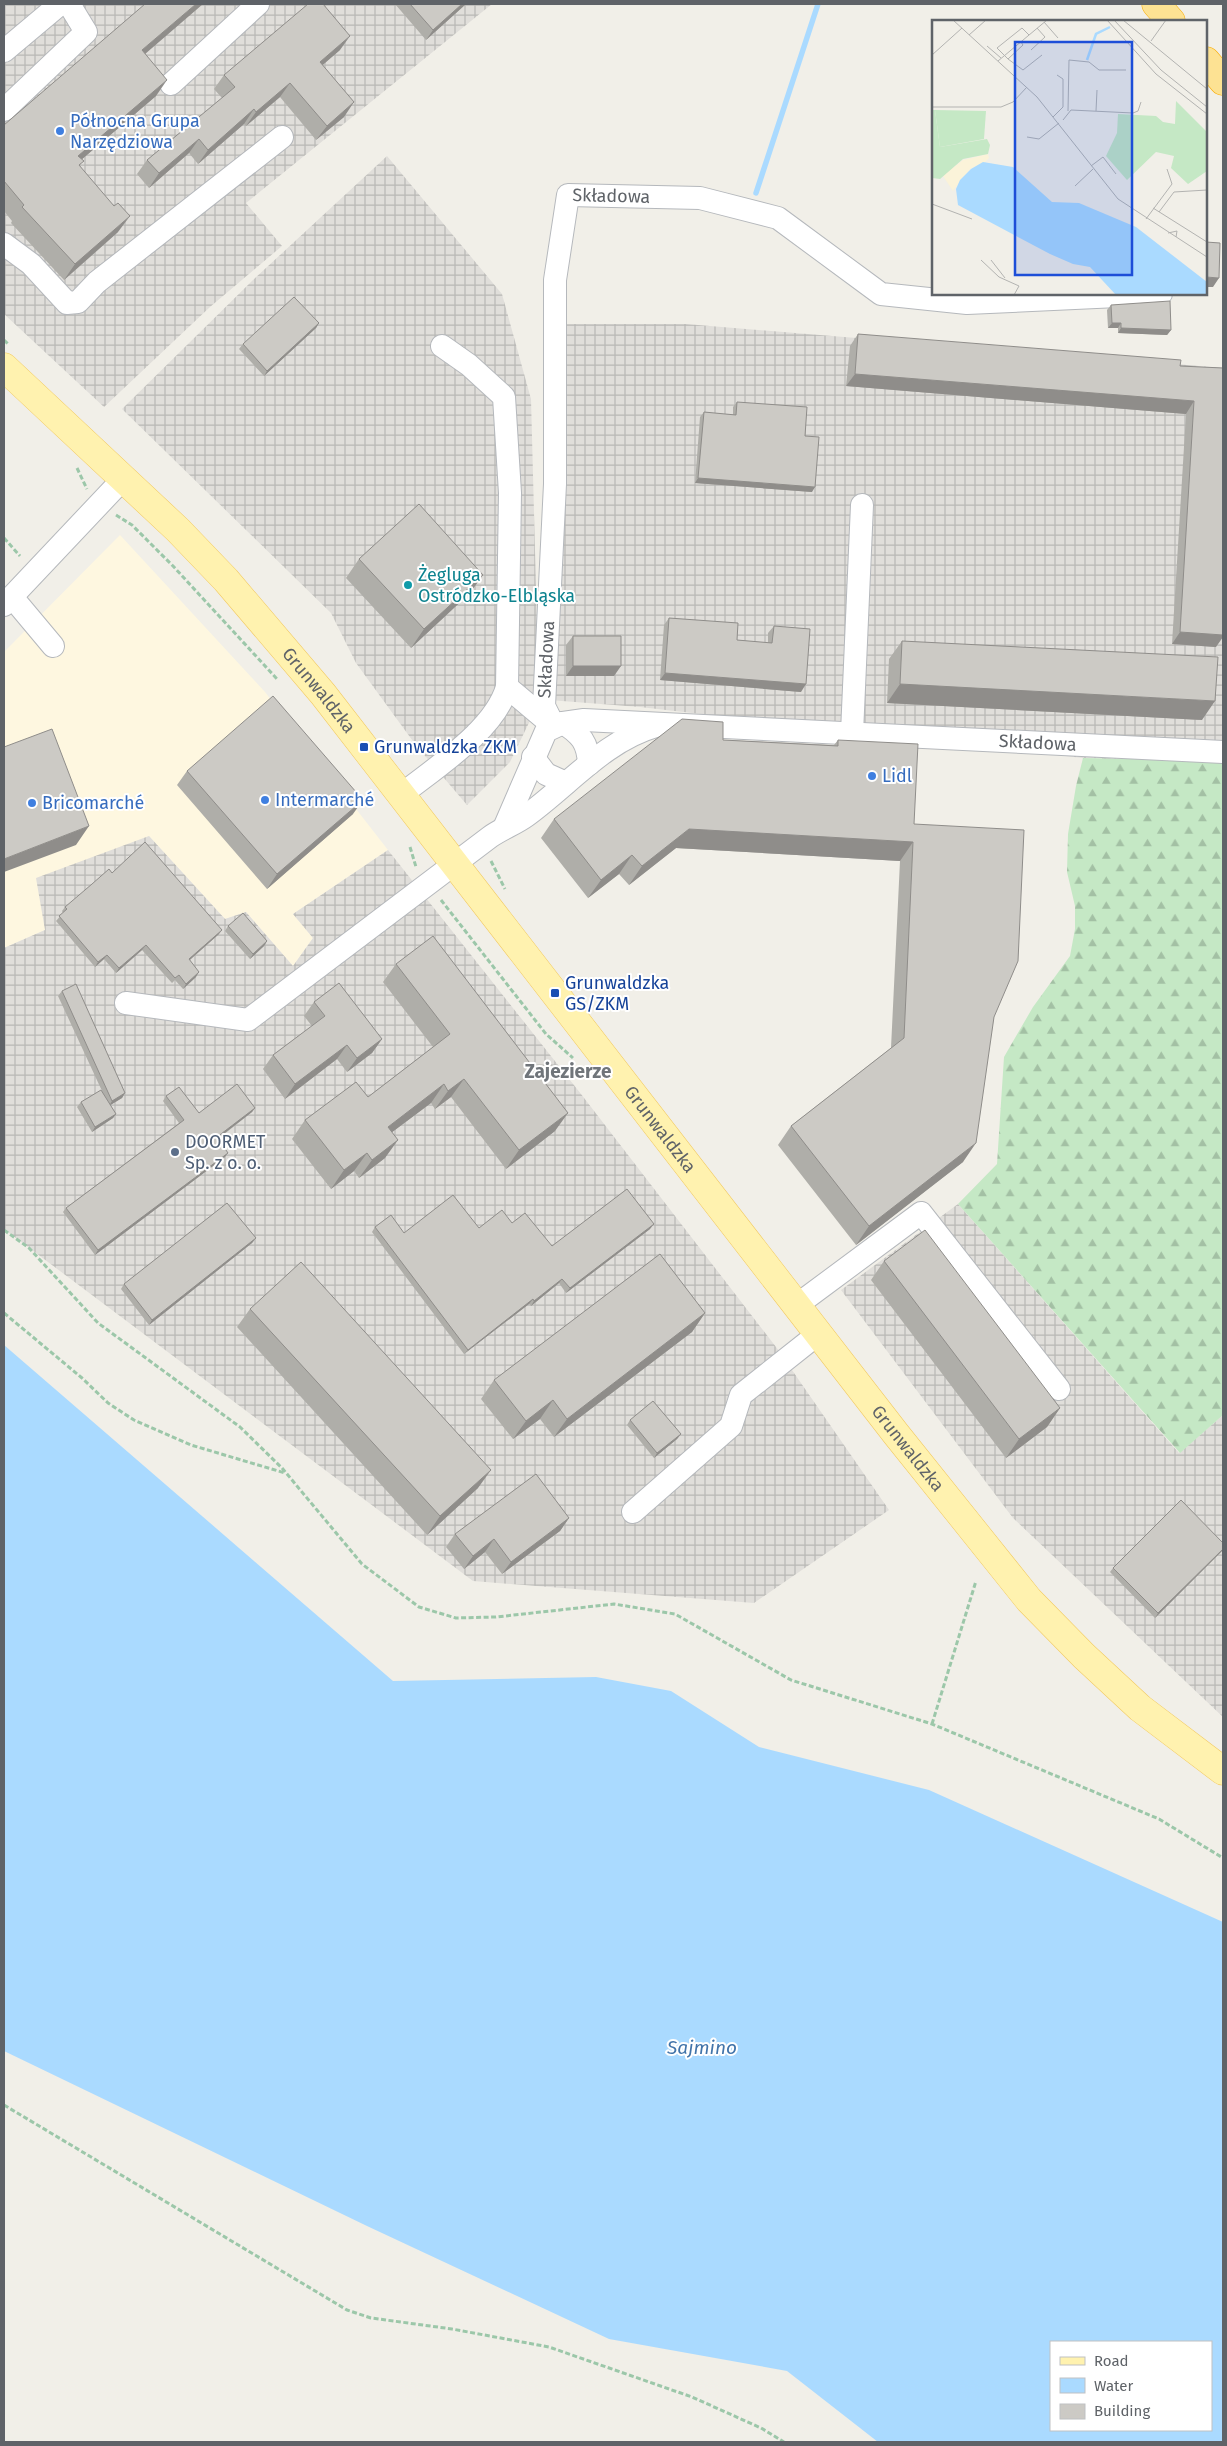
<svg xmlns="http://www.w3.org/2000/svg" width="1227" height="2446" viewBox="0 0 1227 2446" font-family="'Fira Sans',sans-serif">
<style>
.commercial{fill:#fef7e0}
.industrial{fill:url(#industrial-grid)}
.forest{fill:url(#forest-firs)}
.water{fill:#aadaff;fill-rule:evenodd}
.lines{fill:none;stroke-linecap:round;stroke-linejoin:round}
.stream{stroke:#aadaff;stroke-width:5.5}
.minor-casing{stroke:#b5b8bc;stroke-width:24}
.major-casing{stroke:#f2c960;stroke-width:29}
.highway-casing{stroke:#f9ab00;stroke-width:29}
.path{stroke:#9cc7a9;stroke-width:3;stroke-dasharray:5 2.5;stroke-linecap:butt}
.minor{stroke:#fff;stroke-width:22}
.major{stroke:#fff2af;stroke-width:28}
.highway{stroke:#fde293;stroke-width:28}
.wall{fill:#afaea9}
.shaded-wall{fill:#8f8d8a}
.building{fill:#cccac5;stroke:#8f8d8a}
.shop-dot{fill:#3f7fe0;stroke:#fff;stroke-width:2}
.culture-dot{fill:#0f9aa8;stroke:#fff;stroke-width:2}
.transit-dot{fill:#1a4fb4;stroke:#fff;stroke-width:2}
.service-dot{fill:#5c6f8a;stroke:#fff;stroke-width:2}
.labels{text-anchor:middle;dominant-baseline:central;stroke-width:4;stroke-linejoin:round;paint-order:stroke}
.shop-label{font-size:18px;fill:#366cbe;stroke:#fff;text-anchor:start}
.street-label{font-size:18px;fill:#5f6368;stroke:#fff}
.culture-label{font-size:18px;fill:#0d838f;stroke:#fff;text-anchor:start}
.transit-label{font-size:18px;fill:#164399;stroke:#fff;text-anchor:start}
.service-label{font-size:18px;fill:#4e5e75;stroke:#fff;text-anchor:start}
.neighbourhood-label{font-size:19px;font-weight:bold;fill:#70757a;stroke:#fff}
.water-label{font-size:19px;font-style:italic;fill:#4174aa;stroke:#fff}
.inset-river{fill:none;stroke:#aadaff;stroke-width:2.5}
.inset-road{fill:none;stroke:#b3b3b1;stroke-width:1}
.view{fill:#1d4ed8;fill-opacity:0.15;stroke:#1d4ed8;stroke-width:2.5}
.inset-edge{fill:none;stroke:#5f6368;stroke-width:2.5}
</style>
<defs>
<pattern id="industrial-grid" width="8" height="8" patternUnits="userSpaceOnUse" patternTransform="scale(1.25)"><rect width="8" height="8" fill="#e0deda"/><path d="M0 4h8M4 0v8" fill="none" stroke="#b9b8b5"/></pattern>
<pattern id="forest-firs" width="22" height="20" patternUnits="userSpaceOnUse" patternTransform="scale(1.25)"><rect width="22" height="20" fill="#c5e8c5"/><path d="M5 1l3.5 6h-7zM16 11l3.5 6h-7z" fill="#a3c0a4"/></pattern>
</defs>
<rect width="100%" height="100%" fill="#f1efe8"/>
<path class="commercial" d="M120 535 265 692 388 850 293 914 313 938 293 966 246 912 225 919 149 836 45 930 4 948V652Z"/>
<path class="industrial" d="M4 4H492L246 203 282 246 210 307 104 407 4 314Z
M387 156 502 294 531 399 539 702 510 762 467 805 415 744 356 663 331 613 122 409 253 280Z
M565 324H686L1223 368V761L1083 758 640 707 549 700Z
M149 836 225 919 246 912 293 966 313 938 293 914 388 850 581 1094 776 1347 889 1510 754 1603 473 1581 4 1229V948L45 930 36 878Z
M958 1204 1179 1453 1223 1415V1717L1013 1518 841 1290Z"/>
<path class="forest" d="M1083 758 1223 761V1415L1180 1453 958 1204 997 1164 1004 1057 1033 1007 1070 956 1075 929V906L1067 872 1068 834 1076 786Z"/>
<path class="water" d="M4 1345 393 1681 596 1677 671 1691 759 1747 929 1790 1223 1922V2442H878L787 2371 609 2339 367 2226 4 2051ZM1051 2342H1211V2430H1051Z"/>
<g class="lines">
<path class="stream" d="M756 193 818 4"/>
<g class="minor-casing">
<g id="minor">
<path d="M4 51 60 4"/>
<path d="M171 84 258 4"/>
<path d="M4 110 86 32 69 4"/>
<path d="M4 244 31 264 67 303 78 302 97 282 282 137"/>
<path d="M12 597 53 646"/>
<path d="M4 605 123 479"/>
<path d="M507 687 551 724"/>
<path d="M563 723C581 734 588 743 589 764"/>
<path id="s1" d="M554 726 544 706 555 484V280L568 195 700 198 778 218 881 294 967 303 1161 294"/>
<path d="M852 733 862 505"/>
<path d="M533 757 546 774 566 783"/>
<path d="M401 795C436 767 495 730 507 687L510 493 504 397 469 365 442 346"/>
<path id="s2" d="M504 828 546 731 563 723 584 720 1223 752"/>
<path d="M126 1003 248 1020 490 837C501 829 515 824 526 816 569 785 604 741 656 726"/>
<path d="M797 1305 921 1213 1059 1389"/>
<path d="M633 1512 731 1426 741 1395 818 1334"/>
</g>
</g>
<g class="major-casing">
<g id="major">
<path id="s3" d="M4 367 178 530 226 580 323 694 896 1434 1029 1600 1084 1656 1140 1708 1223 1771"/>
</g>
</g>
<g class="highway-casing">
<path id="highway" d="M1156 4 1171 21
M1206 61 1223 81"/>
</g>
<path class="path" d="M4 340 9 345
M77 468 87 489
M116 515 132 525 173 566 278 680
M4 538 20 556
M410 847 416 867
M491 861 505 889
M441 900 546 1034 573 1058
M4 1230 29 1248 98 1323 240 1427 282 1468 362 1564 419 1607 456 1618 496 1617 614 1604 675 1614 791 1680 932 1724 1159 1819 1223 1858
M4 1313 82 1378 108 1403 134 1420 191 1445 285 1473
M932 1724 976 1581
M4 2105 347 2310 371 2318 452 2329 549 2347 692 2397 761 2428 784 2442"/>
<use href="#minor" class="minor"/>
<use href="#major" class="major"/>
<use href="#highway" class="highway"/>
</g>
<path class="wall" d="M395 4H466L426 40Z
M340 50 322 65 344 117 316 140 280 97 246 126 244 124 198 164 189 153 149 188 137 174 147 160 222 98 214 89 224 75Z
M145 54 156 96 82 159 80 166 118 232 64 280 11 223 12 221 4 211V125Z
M1111 305 1171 330 1167 335 1118 333V328H1108L1107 310Z
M319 323 316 328 264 376 239 349 243 344Z
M858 334 1180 366 1223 368 1216 647 1172 644 1186 414 846 386 850 346Z
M737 402 805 436 812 492 695 483 700 417 704 412 733 415V407Z
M359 559 470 593 411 648 346 578Z
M669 618 737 640 768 643V633L774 626 801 692 660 680 664 625Z
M573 636 614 676H566V645Z
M902 641 1202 720 887 703 889 659Z
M723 740 834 745 838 740 914 824 994 1017 963 1162 856 1245 778 1145 791 1126 891 1048 900 861 676 848 629 885 619 874 588 898 541 838 554 819Z
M187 771 353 814 267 889 177 785Z
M112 873 219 934 190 960 196 977 183 989 175 980 172 983 142 950 116 973 104 959 95 967 56 921 63 913 62 911 65 907Z
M228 926 267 941 264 946 250 959 225 931Z
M396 964 555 1131 506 1169 451 1097 435 1109 431 1103 392 1132 385 1158 359 1178 354 1171 331 1189 292 1139 305 1120 368 1097 433 1047 383 982Z
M62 991 125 1093 122 1098 110 1105 116 1114 113 1118 92 1132 77 1107 81 1102 102 1091 58 996Z
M314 1002 382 1039 372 1053 347 1072 337 1059 285 1099 263 1069 273 1055 312 1026 304 1016Z
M166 1096 199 1113 255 1108 252 1112 218 1139 225 1157 95 1255 63 1212 66 1208 179 1123 163 1101Z
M512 1223 552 1246 650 1229 566 1293 559 1283 531 1306 529 1304 464 1354 372 1232 375 1227 404 1233 479 1228Z
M256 1238 252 1243 149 1325 121 1289 124 1284Z
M884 1261 1060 1408 1047 1427 1006 1458 871 1280Z
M250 1309 478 1488 427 1535 237 1327Z
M705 1313 692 1332 554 1437 540 1419 513 1439 481 1399 494 1380Z
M630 1420 681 1434 677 1439 654 1458 627 1425Z
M569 1518 560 1531 502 1574 485 1552 464 1569 446 1547 455 1534Z
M1223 1543V1550L1155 1618 1110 1572 1113 1568Z"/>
<path class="shaded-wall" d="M196 4H203L130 67 142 50Z
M462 4H466L426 40 433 30Z
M350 36 340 50 310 76 320 62Z
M167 80 156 96 67 172 78 156Z
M290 83 280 97 246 126 256 112Z
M354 102 344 117 316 140 327 126Z
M254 109 244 124 198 164 208 150Z
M199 139 189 153 149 188 159 173Z
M130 216 118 232 64 280 75 264Z
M1206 277 1219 278 1213 287H1206Z
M319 323 316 328 264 376 267 371Z
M1112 323H1121L1118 328H1108Z
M1121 328 1171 330 1167 335 1118 333Z
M855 374 1194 401 1186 414 846 386Z
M698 478 815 487 812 492 695 483Z
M483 575 470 593 411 648 424 629Z
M1180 632 1223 635V637L1216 647 1172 644Z
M573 666H621L614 676H566Z
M665 673 806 684 801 692 660 680Z
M900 684 1215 701 1202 720 887 703Z
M363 800 353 814 267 889 277 874Z
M89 826 76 845 4 872V859Z
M689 829 913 842 900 861 676 848 629 885 642 866Z
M632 855 619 874 588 898 601 880Z
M222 930 219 934 185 964 189 959Z
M267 941 264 946 250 959 253 954Z
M146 945 142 950 116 973 119 968Z
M107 955 104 959 95 967 98 962Z
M199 972 196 977 183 989 186 984Z
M382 1039 372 1053 347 1072 357 1058Z
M347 1045 337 1059 285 1099 295 1084Z
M464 1079 451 1097 435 1109 448 1091Z
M444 1084 431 1103 375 1145 388 1127Z
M125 1093 122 1098 109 1106 112 1101Z
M255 1108 252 1112 213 1142 217 1137Z
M568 1113 555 1131 506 1169 519 1150Z
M116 1114 113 1118 92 1132 95 1127Z
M398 1140 385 1158 359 1178 372 1160Z
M976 1143 963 1162 856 1245 869 1226Z
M228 1153 225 1157 95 1255 98 1250Z
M367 1153 354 1171 331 1189 344 1170Z
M654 1224 650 1229 566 1293 570 1288Z
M256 1238 252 1243 149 1325 152 1320Z
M562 1279 559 1283 531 1306 534 1301Z
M533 1299 529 1304 464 1354 468 1350Z
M705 1313 692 1332 554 1437 567 1419Z
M553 1400 540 1419 513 1439 526 1421Z
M1060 1408 1047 1427 1006 1458 1019 1439Z
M681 1434 677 1439 654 1458 657 1453Z
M491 1470 478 1488 427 1535 440 1516Z
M569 1518 560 1531 502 1574 511 1562Z
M494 1539 485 1552 464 1569 473 1556Z
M1223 1549V1550L1155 1618 1158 1613Z"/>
<path class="building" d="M145 4H196L142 50 167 80 78 156 84 161 79 165 114 206 118 203 130 216 75 264 22 207 24 205 4 181V125Z
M308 4H323L350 36 320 62 354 102 327 126 290 83 256 112 254 109 208 150 199 139 159 173 147 160 235 87 224 75Z
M410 4H462L433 30Z
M1206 242 1220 243 1219 278 1206 277Z
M294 297 319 323 267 371 243 344Z
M1170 301 1171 330 1121 328V323H1112L1111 305Z
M858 334 1181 360 1180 366 1223 368V635L1180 632 1194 401 855 374Z
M737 402 807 407 805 436 819 437 815 487 698 478 704 412 736 415Z
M419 504 483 575 424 629 359 559Z
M669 618 738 623 737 640 772 643 774 626 810 629 806 684 665 673Z
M573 636H621V666H573Z
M902 641 1218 657 1215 701 900 684Z
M273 696 363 800 277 874 187 771Z
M682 719 723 722V740L838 746V740L918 744 914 824 1024 830 1018 961 994 1017 976 1143 869 1226 791 1126 904 1038 913 842 689 829 642 866 632 855 601 880 554 819Z
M52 729 89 826 4 859V747Z
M145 842 222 930 189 959 199 972 186 984 179 975 175 978 146 945 119 968 107 955 98 962 59 916 67 909 65 907 92 884 109 869 112 873Z
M243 913 267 941 253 954 228 926Z
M433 936 568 1113 519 1150 464 1079 448 1091 444 1084 388 1127 398 1140 372 1160 367 1153 344 1170 305 1120 356 1082 368 1097 450 1034 396 964Z
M339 983 382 1039 357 1058 347 1045 295 1084 273 1055 325 1016 314 1002Z
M76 984 125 1093 112 1101 62 991Z
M237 1084 255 1108 217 1137 228 1153 98 1250 66 1208 184 1120 166 1096 179 1087 199 1113Z
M101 1090 116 1114 95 1127 81 1102Z
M627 1189 654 1224 570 1288 562 1279 534 1301 533 1299 468 1350 375 1227 391 1215 404 1233 453 1195 479 1228 502 1210 512 1223 525 1213 552 1246Z
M227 1203 256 1238 152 1320 124 1284Z
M925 1230 1060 1408 1019 1439 884 1261Z
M660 1254 705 1313 567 1419 553 1400 526 1421 494 1380Z
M301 1262 491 1470 440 1516 250 1309Z
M653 1401 681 1434 657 1453 630 1420Z
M536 1474 569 1518 511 1562 494 1539 473 1556 455 1534Z
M1181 1500 1223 1543V1549L1158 1613 1113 1568Z"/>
<g class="shop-dot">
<circle cx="60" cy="131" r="5"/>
<circle cx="872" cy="776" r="5"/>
<circle cx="265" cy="800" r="5"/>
<circle cx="32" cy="803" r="5"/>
</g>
<circle class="culture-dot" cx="408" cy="585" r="5"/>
<g class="transit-dot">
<rect x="359" y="742" width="10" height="10" rx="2.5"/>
<rect x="550" y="988" width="10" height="10" rx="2.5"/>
</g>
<circle class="service-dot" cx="175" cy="1152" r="5"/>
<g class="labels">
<g class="shop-label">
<text x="70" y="121">Północna Grupa<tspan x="70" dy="21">Narzędziowa</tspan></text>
<text x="882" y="776">Lidl</text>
<text x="275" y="800">Intermarché</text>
<text x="42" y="803">Bricomarché</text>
</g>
<g class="street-label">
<text stroke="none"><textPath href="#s1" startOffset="578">Składowa</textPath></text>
<text stroke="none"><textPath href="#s1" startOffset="69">Składowa</textPath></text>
<text stroke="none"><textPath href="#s3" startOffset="452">Grunwaldzka</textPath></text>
<text stroke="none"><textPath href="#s2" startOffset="600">Składowa</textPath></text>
<text stroke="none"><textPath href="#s3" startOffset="1008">Grunwaldzka</textPath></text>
<text stroke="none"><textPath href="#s3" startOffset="1412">Grunwaldzka</textPath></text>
</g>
<g class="culture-label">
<text x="418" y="575">Żegluga<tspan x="418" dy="21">Ostródzko-Elbląska</tspan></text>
</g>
<g class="transit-label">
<text x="374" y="747">Grunwaldzka ZKM</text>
<text x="565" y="983">Grunwaldzka<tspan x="565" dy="21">GS/ZKM</tspan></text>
</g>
<g class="service-label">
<text x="185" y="1142">DOORMET<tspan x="185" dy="21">Sp. z o. o.</tspan></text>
</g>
<g class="neighbourhood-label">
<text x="568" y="1071">Zajezierze</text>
</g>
<g class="water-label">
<text x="702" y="2047">Sajmino</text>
</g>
</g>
<g transform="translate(932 20)">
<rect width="275" height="275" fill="#f1efe8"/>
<path d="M244 81 275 112V151L256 164 239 148 242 136 224 132 195 160 174 136 185 113 186 94 224 96 231 102 243 104Z" fill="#c5e8c5"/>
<path d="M56 134 57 138 53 142 38 149 21 171 11 156 14 153 31 140Z" fill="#fbf3d9"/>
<path d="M3 90 54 91 52 119 8 127Z" fill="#c5e8c5"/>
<path d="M0 90H3L8 127 55 119 58 125 56 134 31 139 8 159 0 158Z" fill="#c5e8c5"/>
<path d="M51 142 81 147 120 182 147 183 204 207 275 262V275H184L158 247 141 244 118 234 26 185 24 169 28 160 39 149Z" fill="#aadaff"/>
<path class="inset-river" d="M155 40 164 14 178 7"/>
<path class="inset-road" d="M21 0 105 77 186 179 275 237M175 0 224 54 275 94M182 0 229 50 275 87M191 0 275 69M112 2 126 18M37 15 54 0M219 21 234 0M89 22 91 25 76 39 65 28 90 8 97 15M55 26 69 38M99 30 113 17 105 8M0 35 30 8M76 39 91 50 110 35M66 41 115 0M0 87H69L81 82 95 67M136 91 137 40 157 42 167 50H194M164 91 165 70M121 97 131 87V59L125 55M131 100 139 90 201 93 206 91 209 82M95 117 107 119 127 103M159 146 171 137 184 154M143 166 161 149M0 184 40 199M221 188 275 222M227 192 242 172 275 170M214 199 240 164 235 149M236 213 245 211 244 217M49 240 67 257 87 266 82 275M59 240 73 258"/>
<path class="view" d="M83 22H200V255H83Z"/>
<rect width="275" height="275" class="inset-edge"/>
</g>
<rect width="1227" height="2446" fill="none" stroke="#5f6368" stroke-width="10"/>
<rect x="1050" y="2341" width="162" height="90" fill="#ffffff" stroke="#bfc1c3"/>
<rect x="1060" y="2357" width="25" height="8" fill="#fff2af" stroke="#bfc1c3"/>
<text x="1094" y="2366" font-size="15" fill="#5f6368">Road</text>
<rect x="1060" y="2378" width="25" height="15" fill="#aadaff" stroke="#bfc1c3"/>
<text x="1094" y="2391" font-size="15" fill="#5f6368">Water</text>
<rect x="1060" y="2404" width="25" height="15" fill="#cccac5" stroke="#bfc1c3"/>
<text x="1094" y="2416" font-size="15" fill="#5f6368">Building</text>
</svg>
